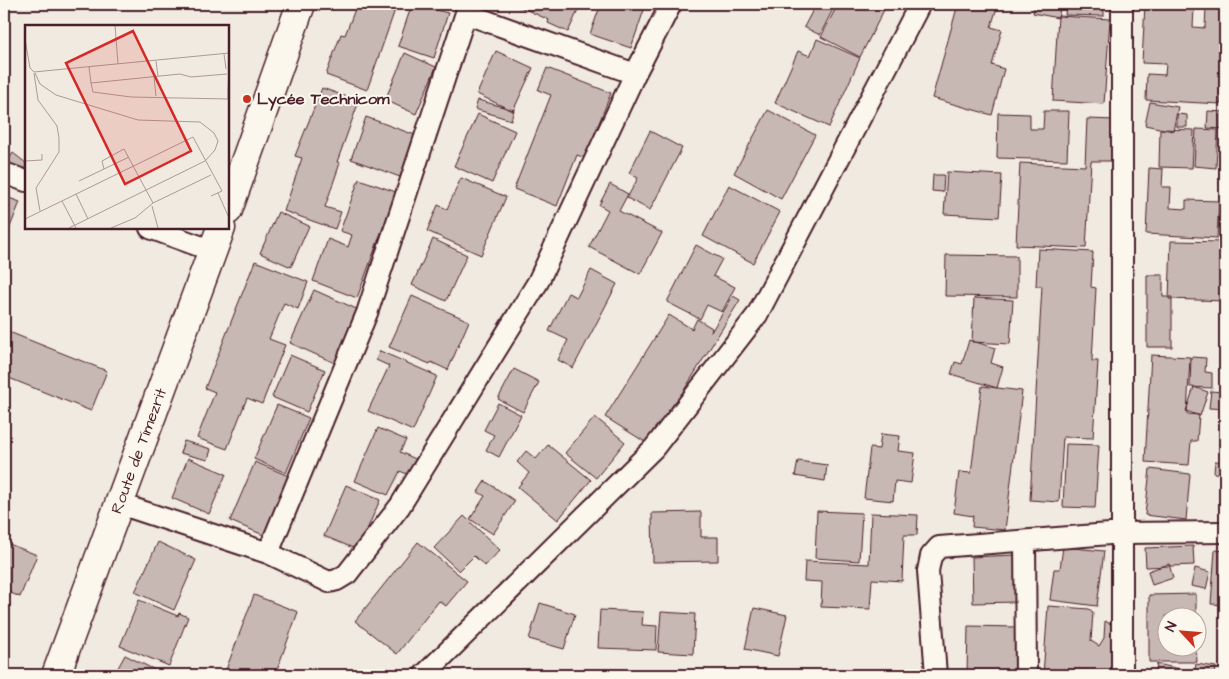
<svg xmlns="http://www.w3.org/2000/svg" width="1229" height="679" viewBox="0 0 1229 679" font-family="'Architects Daughter',sans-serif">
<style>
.building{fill:#c8b8b3;stroke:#4a1f2b}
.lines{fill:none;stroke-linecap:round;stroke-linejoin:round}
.street-casing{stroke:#4a1f2b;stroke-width:24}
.secondary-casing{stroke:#4a1f2b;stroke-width:31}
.street{stroke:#fbf7ec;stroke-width:20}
.secondary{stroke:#fbf7ec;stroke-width:28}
.poi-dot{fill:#c8321e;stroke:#fbf7ec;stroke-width:2}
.labels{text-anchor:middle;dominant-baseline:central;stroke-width:4;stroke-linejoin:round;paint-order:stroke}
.poi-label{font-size:16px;font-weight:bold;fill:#4a1f2b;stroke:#fbf7ec;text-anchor:start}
.street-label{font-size:16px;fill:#4a1f2b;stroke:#fbf7ec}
.inset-road{fill:none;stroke:#ae9998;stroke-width:1}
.view{fill:#d62828;fill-opacity:0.15;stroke:#d62828;stroke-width:2.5}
.inset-edge{fill:none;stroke:#4a1f2b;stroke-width:2.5}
</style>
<rect width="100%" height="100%" fill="#f0eae0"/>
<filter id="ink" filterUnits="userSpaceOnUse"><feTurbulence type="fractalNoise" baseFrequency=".02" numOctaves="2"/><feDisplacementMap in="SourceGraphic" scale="10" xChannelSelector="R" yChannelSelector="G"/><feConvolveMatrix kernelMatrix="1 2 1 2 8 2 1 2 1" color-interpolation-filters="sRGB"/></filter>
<g filter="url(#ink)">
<path class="building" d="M357 4H397L367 90 326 75 341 34 345 35Z
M412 4 448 13 434 58 398 46Z
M519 4H581L568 32 548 23 549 20 518 6Z
M601 4H646L631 48 590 34Z
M816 4H822L833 9 820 35 804 27Z
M838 4H887L860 57 821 37Z
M958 4H998L991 27 1002 30 992 65 1004 69 992 115 932 98Z
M1035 4H1061L1058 18 1033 13Z
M1066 4H1104V16L1065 15Z
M1145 4H1180V7L1194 8 1193 27 1205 28 1206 7 1225 8 1221 104 1146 100 1147 74 1165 75 1166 64 1142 63Z
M1058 16 1110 19 1104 104 1053 101Z
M817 39 860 58 829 127 775 103 798 51 810 56Z
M496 51 533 68 513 111 477 94Z
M405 53 436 67 416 114 385 100Z
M547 68 611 93 585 158 577 155 557 206 514 189 551 95 538 90Z
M322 88 359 101 337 162 340 163 325 207 341 212 335 229 284 211 302 158 295 156Z
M478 100 514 110 511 120 475 109Z
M1150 102 1178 107 1173 131 1145 125Z
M768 110 815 135 781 199 734 173Z
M1044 111H1069L1067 160 997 158 998 113 1030 114V129H1043Z
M1208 111 1225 112V129L1207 128Z
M478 114 515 131 492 183 454 166Z
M1177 114 1187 115V127H1177Z
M366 117 415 135 400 177 351 159Z
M1087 119 1116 120 1114 161H1091L1086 248 1016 245 1020 163 1085 166Z
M1160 129 1194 130 1192 168 1159 167Z
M1196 129 1218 130 1216 168 1194 166Z
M650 131 682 148 650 210 627 198 638 178 629 173Z
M13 153 26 163V178L6 164Z
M1149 168 1163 169 1162 187H1171L1170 208 1186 209V200L1219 201 1217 238 1146 234Z
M947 172 1002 175 999 217 944 214Z
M933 175H944L943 192 932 191Z
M461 178 506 197 481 255 427 231 438 205 447 209Z
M359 179 396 192 357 298 313 281 328 239 348 247 352 235 340 231Z
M610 184 628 194 619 211 662 233 640 274 589 247 608 210 599 205Z
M729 185 780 212 753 263 703 236Z
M4 196 20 202 6 237 4 236Z
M278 212 309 226 291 267 260 253Z
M433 239 467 255 446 301 412 285Z
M1171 241 1225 242V301L1169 299Z
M696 245 722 259 713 276 735 287 722 312 707 305 700 319 667 302Z
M1038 249 1093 252 1091 287 1096 288 1092 361H1098L1093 438 1063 437 1059 502 1030 500 1042 286H1036Z
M946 255 1017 256V297L945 296Z
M255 261 308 282 298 309 284 303 269 339 285 345 262 404 247 398 227 449 197 438 215 392 205 388Z
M591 270 617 284 573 368 558 360 568 340 549 331 568 293 577 297Z
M1147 275H1163V297H1172V347H1147Z
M314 290 361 311 337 364 290 343Z
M412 296 469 321 448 370 431 362 430 364 389 347Z
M733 296 740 300 650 445 605 417 669 315 692 329 697 319 712 328 711 332Z
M974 298 1013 300 1010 344 972 342Z
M4 330 107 371 91 411 4 376Z
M969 340 995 348 991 363 1003 367 997 388 951 374 955 362 962 364Z
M380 351 437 376 413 431 368 411 389 366 376 360Z
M290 355 325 370 307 412 272 397Z
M1151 355 1190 357 1187 414 1199 415 1197 441H1191L1189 465 1145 462Z
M1191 357 1206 358 1205 372 1212 373V388L1190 387Z
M514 369 539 382 523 412 498 399Z
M1224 375 1225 409 1209 408 1211 391 1222 392Z
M982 386 1022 391 1005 530 972 527 973 516 954 513 959 472 971 473Z
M1194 387 1208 392 1200 416 1186 411Z
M498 403 521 415 499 457 486 450 494 435 484 430Z
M277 405 309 418 286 473 254 459Z
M595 417 625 442 596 478 565 453Z
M378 428 406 440 400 452 420 461 413 477 400 471 388 495 355 481Z
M881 434 900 436 898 451 915 453 911 483 895 481 893 501 864 498 870 448 879 449Z
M184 441 211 449 208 460 180 453Z
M1066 444 1099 445 1095 508 1063 507Z
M548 445 591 480 558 520 518 487 529 473 517 462 526 451 536 459Z
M188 458 226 474 209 514 172 498Z
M798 461 827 465 825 481 795 476Z
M1215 461 1225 462V474L1214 473Z
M255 462 291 477 266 536 230 521Z
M1150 469 1190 474 1186 520 1145 515Z
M485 481 515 501 493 534 470 519 485 496 478 492Z
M346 485 380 500 358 550 324 536Z
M817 511 862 513 859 561 815 558Z
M701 512V537H718V561L653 562 652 513Z
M871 513 918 515 917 535H904L902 581 872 579 870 609 821 607 822 582 804 581 805 561 869 564Z
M464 516 500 550 485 566 474 556 459 571 434 548Z
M4 542 37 555 20 597 4 590Z
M158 542 196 560 174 610 135 592Z
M418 542 467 581 446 606 439 601 397 654 355 621Z
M1193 546 1194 565 1146 567 1145 548Z
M1063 547 1104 551 1097 606 1050 600 1054 569H1060Z
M1215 550 1225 551V605L1211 604Z
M1015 555 1016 602 973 603 972 557Z
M1169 564 1173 578 1152 585 1148 571Z
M1195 568 1210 572 1206 589 1191 586Z
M1196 594V616H1166V646H1196L1197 662H1149V595Z
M254 595 298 612 275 675H224Z
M139 600 178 616 179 613 188 617 169 666 120 646Z
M540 603 575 614 564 649 529 639Z
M1048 606 1089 609 1093 612 1091 641 1099 646 1104 638 1105 621 1118 628 1114 675H1043Z
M754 608 787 615 778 656 745 649Z
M600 610 643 612 642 625 657 626 656 650 598 648Z
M661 612 695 614 693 654 658 652Z
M968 626 1016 627 1015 675H967Z
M125 655 165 675H114Z
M1157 664 1189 671 1188 675H1155Z
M1196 664 1216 667 1215 675H1194Z"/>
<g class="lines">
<g class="street-casing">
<path id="street" d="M467 14 635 74
M4 173 26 181
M150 228 213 251
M120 504 268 553 367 313 469 4
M1025 541 1026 675
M268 553 329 582 337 580 347 574 400 506 538 282 635 74 671 4
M424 675 654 448 757 315 920 4
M936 675 928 571 931 556 939 547 1123 533 1225 532
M1122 675V4"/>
</g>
<g class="secondary-casing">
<g id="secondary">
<path d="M228 210 301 4"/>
<path id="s1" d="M56 675 221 228"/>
</g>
</g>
<use href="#street" class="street"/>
<use href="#secondary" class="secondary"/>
</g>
</g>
<circle class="poi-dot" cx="247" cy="99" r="5"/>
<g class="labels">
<g class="poi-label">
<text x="257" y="99">Lycée Technicom</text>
</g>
<g class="street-label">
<text stroke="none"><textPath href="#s1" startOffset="239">Route de Timezrit</textPath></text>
</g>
</g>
<g transform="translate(25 25)">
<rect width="204" height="204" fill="#f0eae0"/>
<path class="inset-road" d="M90 0 93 39M0 14 5 43 9 47 204 28M199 29 201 44M131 36 133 51M64 42 66 58 155 49 166 52 202 49M9 48 13 75 32 101 34 113V127L11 163 15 186M10 48 15 59 31 70 113 95 175 97 189 108 193 116 190 125 180 136 44 203M129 52 131 71M66 58 68 67 106 72 203 74V65M203 65 204 44M0 136 17 135V129M79 144 77 136 99 124 128 178 110 193 86 203M54 156 104 132M193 168 204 193M51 169 63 194M37 176 51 203M128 178 186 150M127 181 133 203M0 194 168 112 197 166 186 171"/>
<path class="view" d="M108 6 166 126 100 159 41 38Z"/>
<rect width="204" height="204" class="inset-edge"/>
</g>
<rect width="1229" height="679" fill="none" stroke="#fbf7ec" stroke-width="20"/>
<rect x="10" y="10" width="1209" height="659" fill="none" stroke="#4a1f2b" stroke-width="2" filter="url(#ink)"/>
<g transform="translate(1182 632) rotate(296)"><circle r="24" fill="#fbf7ec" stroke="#b4a19f"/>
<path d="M0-4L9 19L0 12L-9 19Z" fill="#c8321e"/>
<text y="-8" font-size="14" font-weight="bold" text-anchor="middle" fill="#4a1f2b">N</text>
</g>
</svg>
